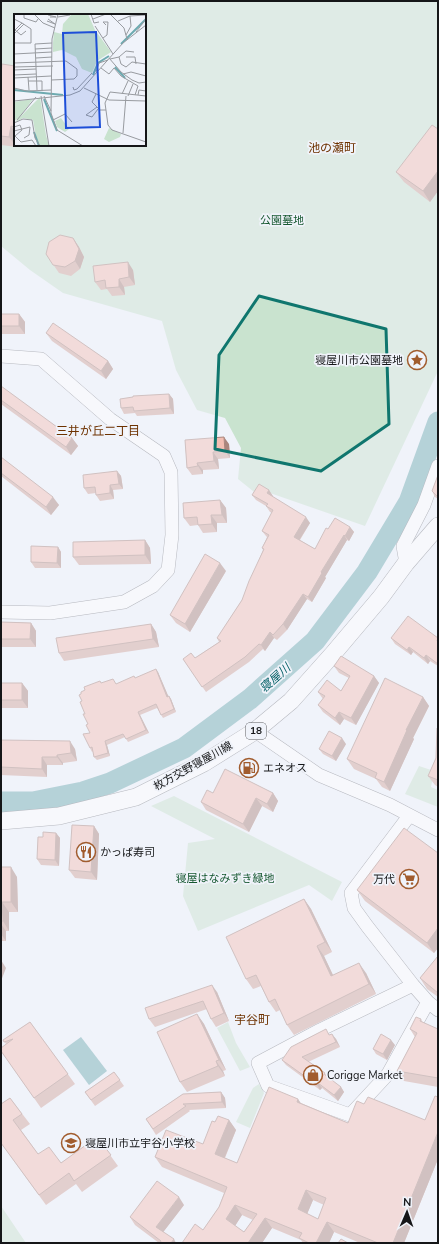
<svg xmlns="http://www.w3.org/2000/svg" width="439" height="1244" viewBox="0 0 439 1244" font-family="'Nunito Sans','Noto Sans JP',sans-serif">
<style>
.green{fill:#c9e3cf;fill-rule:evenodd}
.water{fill:#6daab0}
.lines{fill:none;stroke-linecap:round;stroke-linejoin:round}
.river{stroke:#6daab0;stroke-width:21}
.minor-casing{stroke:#71747a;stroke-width:14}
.major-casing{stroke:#71747a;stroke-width:18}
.minor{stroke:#fff;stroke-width:13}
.major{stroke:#fff;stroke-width:17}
.wall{fill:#d1a49a;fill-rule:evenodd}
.shaded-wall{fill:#aa867d}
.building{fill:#f3bfb3;stroke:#aa867d;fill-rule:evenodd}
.marked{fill:none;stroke:#0f766e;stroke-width:3;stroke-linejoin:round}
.labels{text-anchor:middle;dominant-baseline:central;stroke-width:3.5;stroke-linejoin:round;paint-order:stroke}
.shield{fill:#f0f3fa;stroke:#57585c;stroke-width:1}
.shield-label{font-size:10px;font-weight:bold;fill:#151618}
.park-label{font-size:11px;fill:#175931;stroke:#f0f3fa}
.poi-label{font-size:11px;fill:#151618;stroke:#f0f3fa;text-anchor:start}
.street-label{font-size:11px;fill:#151618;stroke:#f0f3fa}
.neighbourhood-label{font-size:12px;fill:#6d3200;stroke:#f0f3fa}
.water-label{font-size:12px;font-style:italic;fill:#025f66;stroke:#f0f3fa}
.inset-river{fill:none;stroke:#6daab0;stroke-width:2}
.inset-road{fill:none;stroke:#989ba0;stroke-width:1}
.view{fill:#1d4ed8;fill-opacity:0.15;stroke:#1d4ed8;stroke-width:2}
.inset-edge{fill:none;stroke:#151618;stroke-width:2}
</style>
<rect width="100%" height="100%" fill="#f0f3fa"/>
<path class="green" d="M1 1H438V371L365 526 270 493 258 495 238 479 241 448 225 418 197 410 176 370 162 321 63 293 30 270 1 246ZM15 15H145V145H15Z
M419 766 434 771 431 787 438 790V807L405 794Z
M174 796 342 882 332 901 309 885 198 931 183 896 188 843 215 839 151 806Z
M228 1022 236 1043 250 1067 240 1071 217 1028Z
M259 1084 264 1093 250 1128 236 1122 253 1088Z
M1 1206 26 1243H1Z"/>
<path class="water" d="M81 1037 107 1071 89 1085 63 1050Z"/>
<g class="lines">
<path class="river" d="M1 802H33L83 792 110 783 184 748 250 699 315 641 367 572 409 502 438 422"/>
<g class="minor-casing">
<path id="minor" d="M1 356 41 359 110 419 164 456 171 472 172 535 168 570 153 586 124 602 50 613 1 612
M406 563 403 546 424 505 438 466
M255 731 319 775 390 805 438 830
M409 816 351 893 354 908 367 926 413 985 428 1002 438 1010
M413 985 320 1030 258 1063 268 1086 350 1115 388 1074 428 1002"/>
</g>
<g class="major-casing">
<path id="major" d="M1 821 59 816 136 797 204 763 255 731 291 701 332 655 381 597 406 563 438 526"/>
</g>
<use href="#minor" class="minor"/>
<use href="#major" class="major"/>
</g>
<path class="wall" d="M15 66V145H17V147L1 145V75Z
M438 129V191L430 202 404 182 396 172Z
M73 238 79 247 84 257 80 269 71 276 59 273 46 254Z
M133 270 135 285 124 287 125 295 112 296 107 289 101 290 95 282Z
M1 314H19L25 322V334H1Z
M46 333 108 361 113 369 106 379 52 341Z
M1 387 72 438 78 446 71 455 1 404Z
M169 394 173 399 174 414 137 416 135 413 124 414 121 408Z
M185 440 229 444 230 458 218 459 219 469 203 470V474L192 475 187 468Z
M1 457 59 505 51 515 1 476Z
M117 471 121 476 123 489 113 490 114 499 100 501 96 495V493L88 494 84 488Z
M438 475V499L435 497 432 491Z
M269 490 272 496 310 523 300 540 315 549 328 529 350 527 354 532 349 541 347 540 325 577 326 578 312 602 307 599 287 630 277 640 274 638 265 651 263 649 249 662 206 692 183 659 195 658 219 642 217 638 242 600 263 550 262 548 267 537 266 536 262 531 272 513 270 512 266 506 256 500 252 495Z
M220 500 226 508 227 523H217V532L203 533 198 525 190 526 184 518Z
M145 540 150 548 151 564 79 565 73 557Z
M58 547 61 552V568H35L31 562Z
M226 571 190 632 176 623 170 615Z
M1 622 31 623 36 631V647H1Z
M151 624 156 632 159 647 64 661 59 653Z
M391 638H438V666L430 661 428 664 413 652 411 655 395 644Z
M334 666 374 676 379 683 356 725 344 719 340 725 323 712 318 705 323 699 318 692 341 691 349 678 339 673Z
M158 672 168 696 171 699 176 712 163 718 157 708 140 715 149 733 128 742 125 737 107 745 110 756 97 760 94 757 93 751 92 752 90 748V733L82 701 101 683 116 684Z
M1 683H22L28 691V708H1Z
M423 697 429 706 413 738 414 739 390 791 382 787 376 779 354 769 347 759Z
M438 728V787L435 785 428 776 436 758Z
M1 740 75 749 77 761 63 763V765H47V777L1 775Z
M346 744 336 761 323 754 319 749Z
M213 793H273L278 801 273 812 262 806 249 832 206 810 201 802Z
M94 826 99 834 97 880 75 878 69 870Z
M56 833 60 838 59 866 41 865 37 859 43 837Z
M438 853V948L434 953 365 901 357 890Z
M1 867 17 877 18 912H9V931H6V941H1Z
M304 899 311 909 332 952 324 956 333 975 366 973 376 994 294 1035 287 1025 280 1010 276 1012 269 1002 261 986 253 989 246 979Z
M438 956V997L427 989 420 978Z
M217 992 229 1021 216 1027 211 1019 207 1009 155 1027 149 1019Z
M197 1014 204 1024 226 1070 223 1071 225 1076 187 1092 180 1082Z
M421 1019 423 1023 438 1029V1087L404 1081 397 1071 415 1037 410 1029Z
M30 1022 75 1084 41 1108 1 1051 6 1044 3 1040Z
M330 1035 336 1039 340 1047 308 1062 325 1073 327 1077 341 1087 344 1092 338 1101 322 1088 320 1090 286 1065 282 1060Z
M395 1045 387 1060 376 1054 373 1049Z
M114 1072 124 1086 95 1106 85 1092Z
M221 1092 225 1098 226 1108 189 1110 190 1111 156 1135 146 1119 183 1094Z
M10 1098 30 1124 21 1130 38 1154 61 1163 97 1137 118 1166 82 1192 76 1184 46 1205 1 1143V1104Z
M301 1103 348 1123 438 1159 404 1243H360L334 1232 329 1243H303L301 1240 272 1228 262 1243H182L203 1230 219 1207 224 1193 162 1167 155 1157 203 1144 215 1122 229 1120 236 1130 225 1158 237 1163ZM313 1200 324 1205 318 1219 307 1214ZM242 1215 253 1220 244 1232 235 1226Z
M184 1205 163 1232 176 1243H159L135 1225 130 1217Z"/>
<path class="shaded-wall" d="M11 126 15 132V145L9 137Z
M438 171V191L430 202 423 191Z
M73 238 79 247 84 257 80 269 75 261Z
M128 262 133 270 135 285 129 277Z
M119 279 124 287 125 295 119 287Z
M19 314 25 322V334L19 326Z
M108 361 113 369 106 379 101 371Z
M169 394 173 399 174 414 170 408Z
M224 437 229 444 230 458 225 451Z
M72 438 78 446 71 455 66 447Z
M213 452 218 459 219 469 214 461Z
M197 463 203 470V474L198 466Z
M117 471 121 476 123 489 119 484Z
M110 485 113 490 114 499 110 493Z
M269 490 273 496 271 498 267 493Z
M53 497 59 505 51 515 46 507Z
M220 500 226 508 227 523 222 515Z
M211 515 217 523V532L212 524Z
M306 517 310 523 298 542 294 537Z
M350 527 354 532 349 541 345 536Z
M344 535 347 540 325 577 326 578 312 602 308 597 321 572Z
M145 540 150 548 151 564 145 555Z
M58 547 61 552V568L57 563Z
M220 563 226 571 190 632 185 624Z
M303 594 307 599 287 630 283 624Z
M31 623 36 631V647L30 639Z
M151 624 156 632 159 647 153 639Z
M270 632 274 638 265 651 261 645Z
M409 647 413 652 411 655 407 650Z
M426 655 430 661 428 664 424 658Z
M156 669 158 672 170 700 167 697Z
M374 676 379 683 356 725 351 718Z
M22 683 28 691V708L22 700Z
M169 696 171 699 176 712 174 709Z
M423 697 429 706 413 738 414 739 390 791 384 782 406 730Z
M138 712 140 715 149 733 146 730Z
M339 712 344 719 340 725 335 718Z
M342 738 346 744 336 761 332 756Z
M70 741 75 749 77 761 71 753Z
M105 741 107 745 110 756 108 753Z
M57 755 63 763V765L57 757Z
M42 757 47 765V777L42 769Z
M273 793 278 801 273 812 267 804Z
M256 798 262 806 249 832 243 824Z
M94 826 99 834 97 880 91 872Z
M56 833 60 838 59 866 55 860Z
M11 867 17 877 18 912 11 902Z
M304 899 311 909 332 952 325 942Z
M2 902 9 912V931L3 921Z
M1 924 6 931V941L1 934Z
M438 928V948L434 953 427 943Z
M317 946 324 956 338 986 331 976Z
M1 960 6 968 1 981Z
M359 963 366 973 376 994 369 984Z
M212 985 217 992 229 1021 224 1013Z
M197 1014 204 1024 226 1070 219 1060Z
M332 1034 336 1039 340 1047 336 1042Z
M391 1040 395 1045 387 1060 383 1054Z
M216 1061 223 1071 225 1076 218 1066Z
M318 1083 322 1088 320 1090 317 1085Z
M341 1087 344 1092 338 1101 334 1095Z
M221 1092 225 1098 226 1108 222 1102Z
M298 1099 305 1109 297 1102Z
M229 1120 236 1130 222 1164 215 1154Z
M438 1132V1159L404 1243H393Z
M306 1190 313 1200 305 1219 298 1209Z
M179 1197 184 1205 161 1235 156 1227Z
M235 1205 242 1215 233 1229 226 1219Z
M265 1218 272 1228 262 1243H248Z
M327 1222 334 1232 329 1243H316Z
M174 1239 176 1243H171Z"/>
<path class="building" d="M2 64 15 66V127L11 126 9 137 1 136V75Z
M432 125 438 129V171L423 191 396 172Z
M60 235 73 238 79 249 75 261 65 267 53 265 46 254 49 242Z
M128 262 129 277 119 279V287L106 288 105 280 95 282 93 266Z
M1 314H19V326H1Z
M53 323 108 361 101 371 46 333Z
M1 386 72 438 66 447 1 400Z
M169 394 170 408 134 411 133 407 121 408 120 399 133 397V396Z
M224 437 225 451 213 452 214 461 197 463 198 466 187 468 185 440Z
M1 457 53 497 46 507 1 473Z
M117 471 119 484 110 485V493L96 495 95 487 84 488 83 475Z
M438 475V497L432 491Z
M259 484 269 490 267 493 306 517 294 537 315 549 326 528 328 529 335 518 350 527 345 536 344 535 321 572 322 573 308 597 303 594 283 624 273 635 270 632 261 645 259 644 245 657 202 687 183 659 191 653 195 658 221 641 217 638 242 600 249 581 264 549 262 548 269 535 262 531 273 510 266 506 268 504 252 495Z
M220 500 222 515H211L212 524 198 525 197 517 184 518 183 503Z
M145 540V555L73 557V542Z
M31 546 58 547 57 563 31 562Z
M205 554 220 563 185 624 170 615Z
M408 616 438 638 437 641 438 642V664L426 655 424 658 409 647 407 650 391 638Z
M1 622 31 623 30 639H1Z
M151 624 153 639 59 653 56 638Z
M341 656 374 676 351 718 339 712 335 718 318 705 325 696 318 692 327 680 341 691 350 676 334 666Z
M156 669 167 697 169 696 174 709 161 715 156 704 138 712 146 730 126 739 123 734 105 741 108 753 94 757 92 747 90 748 83 734 90 733 86 725 88 724 83 714H85L80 702 82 701 79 695 81 694V692L85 690 84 687 100 681 101 683 113 679 116 684 134 676 135 678Z
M385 678 423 697 406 730H407L384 782 375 778 377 773 347 759Z
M1 683H22V700H1Z
M437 728H438V780L428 776 436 758Z
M329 731 342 738 332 756 319 749Z
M1 740 70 741 71 753 57 755V757H42V769L1 767Z
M225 769 273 793 267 804 256 798 243 824 201 802 207 790 213 793Z
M72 825 94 826 91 872 69 870Z
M404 828 438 853V928L427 943 357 890Z
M43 832 56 833 55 860 37 859 38 837H43Z
M1 867H11V902H2L3 921H1Z
M304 899 325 942 317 946 331 976 359 963 369 984 287 1025 275 999 269 1002 256 975 246 979 226 937Z
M438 956V993L420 978Z
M212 985 224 1013 211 1019 203 1001 149 1019 145 1008Z
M197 1014 219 1060 216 1061 218 1066 180 1082 157 1032Z
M416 1017 421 1019 420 1021 438 1029V1078L397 1071 417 1033 410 1029Z
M30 1022 68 1074 34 1098 1 1051V1048L13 1039 4 1042 3 1040Z
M326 1029 329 1035 332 1034 336 1042 302 1057 325 1073 324 1074 341 1087 334 1095 318 1083 317 1085 282 1060 291 1047Z
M381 1034 391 1040 383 1054 373 1049Z
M114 1072 120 1080 91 1100 85 1092Z
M269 1087 298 1099 297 1102 348 1123 356 1103 357 1101 364 1104 368 1097 425 1120 435 1096 438 1097V1132L393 1243H378L327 1222 316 1243H309L299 1238 302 1233 265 1218 248 1243H182L195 1224 203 1230 219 1207 227 1187 155 1157 166 1130 203 1144 212 1121 215 1122 218 1116 229 1120 215 1154 237 1163ZM306 1190 326 1198 318 1219 298 1209ZM235 1205 257 1214 244 1232 226 1219Z
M221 1092 222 1102 183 1104 186 1106 153 1129 146 1119 183 1094Z
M10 1098 22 1114 13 1120 38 1154 49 1147 61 1163 97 1137 111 1155 74 1181 69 1173 39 1195 1 1143V1103V1104Z
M157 1181 179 1197 156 1227 174 1239 171 1243H160L161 1241 130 1217Z
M341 1239 348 1243H338Z"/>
<path d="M0 0H439V1244H0ZM259 296 386 329 389 424 321 471 215 449 219 355Z" fill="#f0f3fa" fill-opacity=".55" fill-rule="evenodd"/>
<path class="marked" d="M259 296 386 329 389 424 321 471 215 449 219 355Z"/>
<defs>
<g id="sight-ring" transform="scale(1)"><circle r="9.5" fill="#f0f3fa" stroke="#a15c2e" stroke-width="1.5"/><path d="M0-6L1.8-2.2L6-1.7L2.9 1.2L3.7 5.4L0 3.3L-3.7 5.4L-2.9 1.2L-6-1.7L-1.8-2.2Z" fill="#a15c2e"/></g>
<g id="fuel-ring" transform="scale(1)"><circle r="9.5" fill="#f0f3fa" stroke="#a15c2e" stroke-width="1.5"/><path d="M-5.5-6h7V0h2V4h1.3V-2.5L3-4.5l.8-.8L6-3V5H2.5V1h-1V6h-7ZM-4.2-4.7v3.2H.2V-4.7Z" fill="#a15c2e"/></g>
<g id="restaurant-ring" transform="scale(1)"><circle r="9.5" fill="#f0f3fa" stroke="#a15c2e" stroke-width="1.5"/><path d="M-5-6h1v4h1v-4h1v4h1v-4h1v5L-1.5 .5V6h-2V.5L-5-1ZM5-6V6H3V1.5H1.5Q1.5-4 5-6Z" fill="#a15c2e"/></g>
<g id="supermarket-ring" transform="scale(1)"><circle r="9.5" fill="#f0f3fa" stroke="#a15c2e" stroke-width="1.5"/><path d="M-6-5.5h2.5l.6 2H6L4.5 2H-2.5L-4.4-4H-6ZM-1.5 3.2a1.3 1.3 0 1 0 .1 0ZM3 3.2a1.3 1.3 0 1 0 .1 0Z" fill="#a15c2e"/></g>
<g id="shop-ring" transform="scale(1)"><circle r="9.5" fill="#f0f3fa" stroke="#a15c2e" stroke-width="1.5"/><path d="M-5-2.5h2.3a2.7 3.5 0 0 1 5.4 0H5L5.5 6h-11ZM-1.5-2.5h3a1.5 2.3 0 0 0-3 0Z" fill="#a15c2e"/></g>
<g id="school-ring" transform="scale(1)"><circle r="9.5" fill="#f0f3fa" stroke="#a15c2e" stroke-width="1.5"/><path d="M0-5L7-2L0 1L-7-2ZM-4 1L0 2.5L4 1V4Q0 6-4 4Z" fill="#a15c2e"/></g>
</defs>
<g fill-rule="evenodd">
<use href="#sight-ring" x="417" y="360"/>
<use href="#fuel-ring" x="249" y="768"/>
<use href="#restaurant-ring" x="86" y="852"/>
<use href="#supermarket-ring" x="409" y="879"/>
<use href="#shop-ring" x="313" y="1075"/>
<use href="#school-ring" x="71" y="1143"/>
</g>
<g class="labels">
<rect class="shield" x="246" y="723" width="20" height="16" rx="3"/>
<g class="shield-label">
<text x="256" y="731">18</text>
</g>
<g class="park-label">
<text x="282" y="220">公園墓地</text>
<text x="225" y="878">寝屋はなみずき緑地</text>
</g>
<g class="poi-label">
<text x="403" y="360" text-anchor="end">寝屋川市公園墓地</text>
<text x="263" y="768">エネオス</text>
<text x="100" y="852">かっぱ寿司</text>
<text x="395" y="879" text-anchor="end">万代</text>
<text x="327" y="1075">Corigge Market</text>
<text x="85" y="1143">寝屋川市立宇谷小学校</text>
</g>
<g class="street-label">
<text transform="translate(193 766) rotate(-29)">枚方交野寝屋川線</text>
</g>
<g class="neighbourhood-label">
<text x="332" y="148">池の瀬町</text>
<text x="98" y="431">三井が丘二丁目</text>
<text x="252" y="1020">宇谷町</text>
</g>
<g class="water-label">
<text transform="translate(275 678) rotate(-42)">寝屋川</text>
</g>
</g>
<g transform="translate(14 14)">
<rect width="132" height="132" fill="#f0f3fa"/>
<path d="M74 0 81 16 97 38 83 47 78 59 68 55 62 43 48 36 39 38V29L40 18 48 20 49 10 57 1ZM26 83 32 121 35 132H27L23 128 19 106 9 104 0 109ZM19 85 5 104 0 107V88ZM47 104 55 115 51 118 43 113 41 107ZM95 114 107 120 106 123 95 128 90 125Z" fill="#c9e3cf"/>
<path class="inset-river" d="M107 30 132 5M101 53 111 64M79 61 84 49 95 42M0 76 49 81M30 85 43 117M20 118 25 132"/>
<path class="inset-road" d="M10 0V4L22 8 24 5M20 0 29 9 41 14M44 0 38 25 37 99 43 116 69 132M77 0 80 9 85 8M96 0 110 14 113 25M34 1 42 3H36M116 2 132 1M44 3 56 1M0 5 8 9 0 17M79 5 92 0M33 7 41 10 34 5M104 7 116 2 117 12 112 21M81 12 99 40M1 16 7 21 12 17M122 18 132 5M0 20 10 10M89 24 93 21 94 8H89L92 11M0 29H17V15L8 9M21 35 38 34M0 40 38 38M105 43 112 37 120 38M112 43H121L122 50M22 44 38 43M95 44 107 58 118 66 125 69 132 68M96 45 105 43 107 50 112 53 118 48 132 50M0 49 52 47 63 55V62L60 65 37 66M0 53 39 52M87 54 95 60 100 54 107 62 124 72 121 81M0 56 22 55M82 58 85 49 94 46M109 60 117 58 132 62M0 61 22 60M14 63 15 76M0 64 37 62M14 67H28V77M59 73 60 76 63 75 78 59M0 74 13 77 37 76M70 74 95 86 132 87M23 76 21 30 38 29M82 80 78 88 86 96H92M108 80 114 67M124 81 125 76 132 77M27 82 35 132M30 82 37 97M114 82 119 70M132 82 96 78 91 89 94 111 98 116 132 128M0 87 56 81 66 77 109 29 132 11M83 93 72 101 78 103 84 95M3 106 22 83M39 106 51 100 58 108M0 109 9 105 18 106 21 124 26 132M0 113 6 111 8 116 1 122M0 117 16 113 15 121 10 124M109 119 112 82M0 121 7 128 18 126 22 132"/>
<path class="view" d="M82 18 86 113 52 114 49 19Z"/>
<rect width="132" height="132" class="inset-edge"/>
</g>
<rect width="439" height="1244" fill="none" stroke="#151618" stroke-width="4"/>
<g transform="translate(407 1212) rotate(2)" stroke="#f0f3fa" stroke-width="3" paint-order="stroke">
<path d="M0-3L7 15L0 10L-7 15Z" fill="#151618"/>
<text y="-6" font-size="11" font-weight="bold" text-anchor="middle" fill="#151618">N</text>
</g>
</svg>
